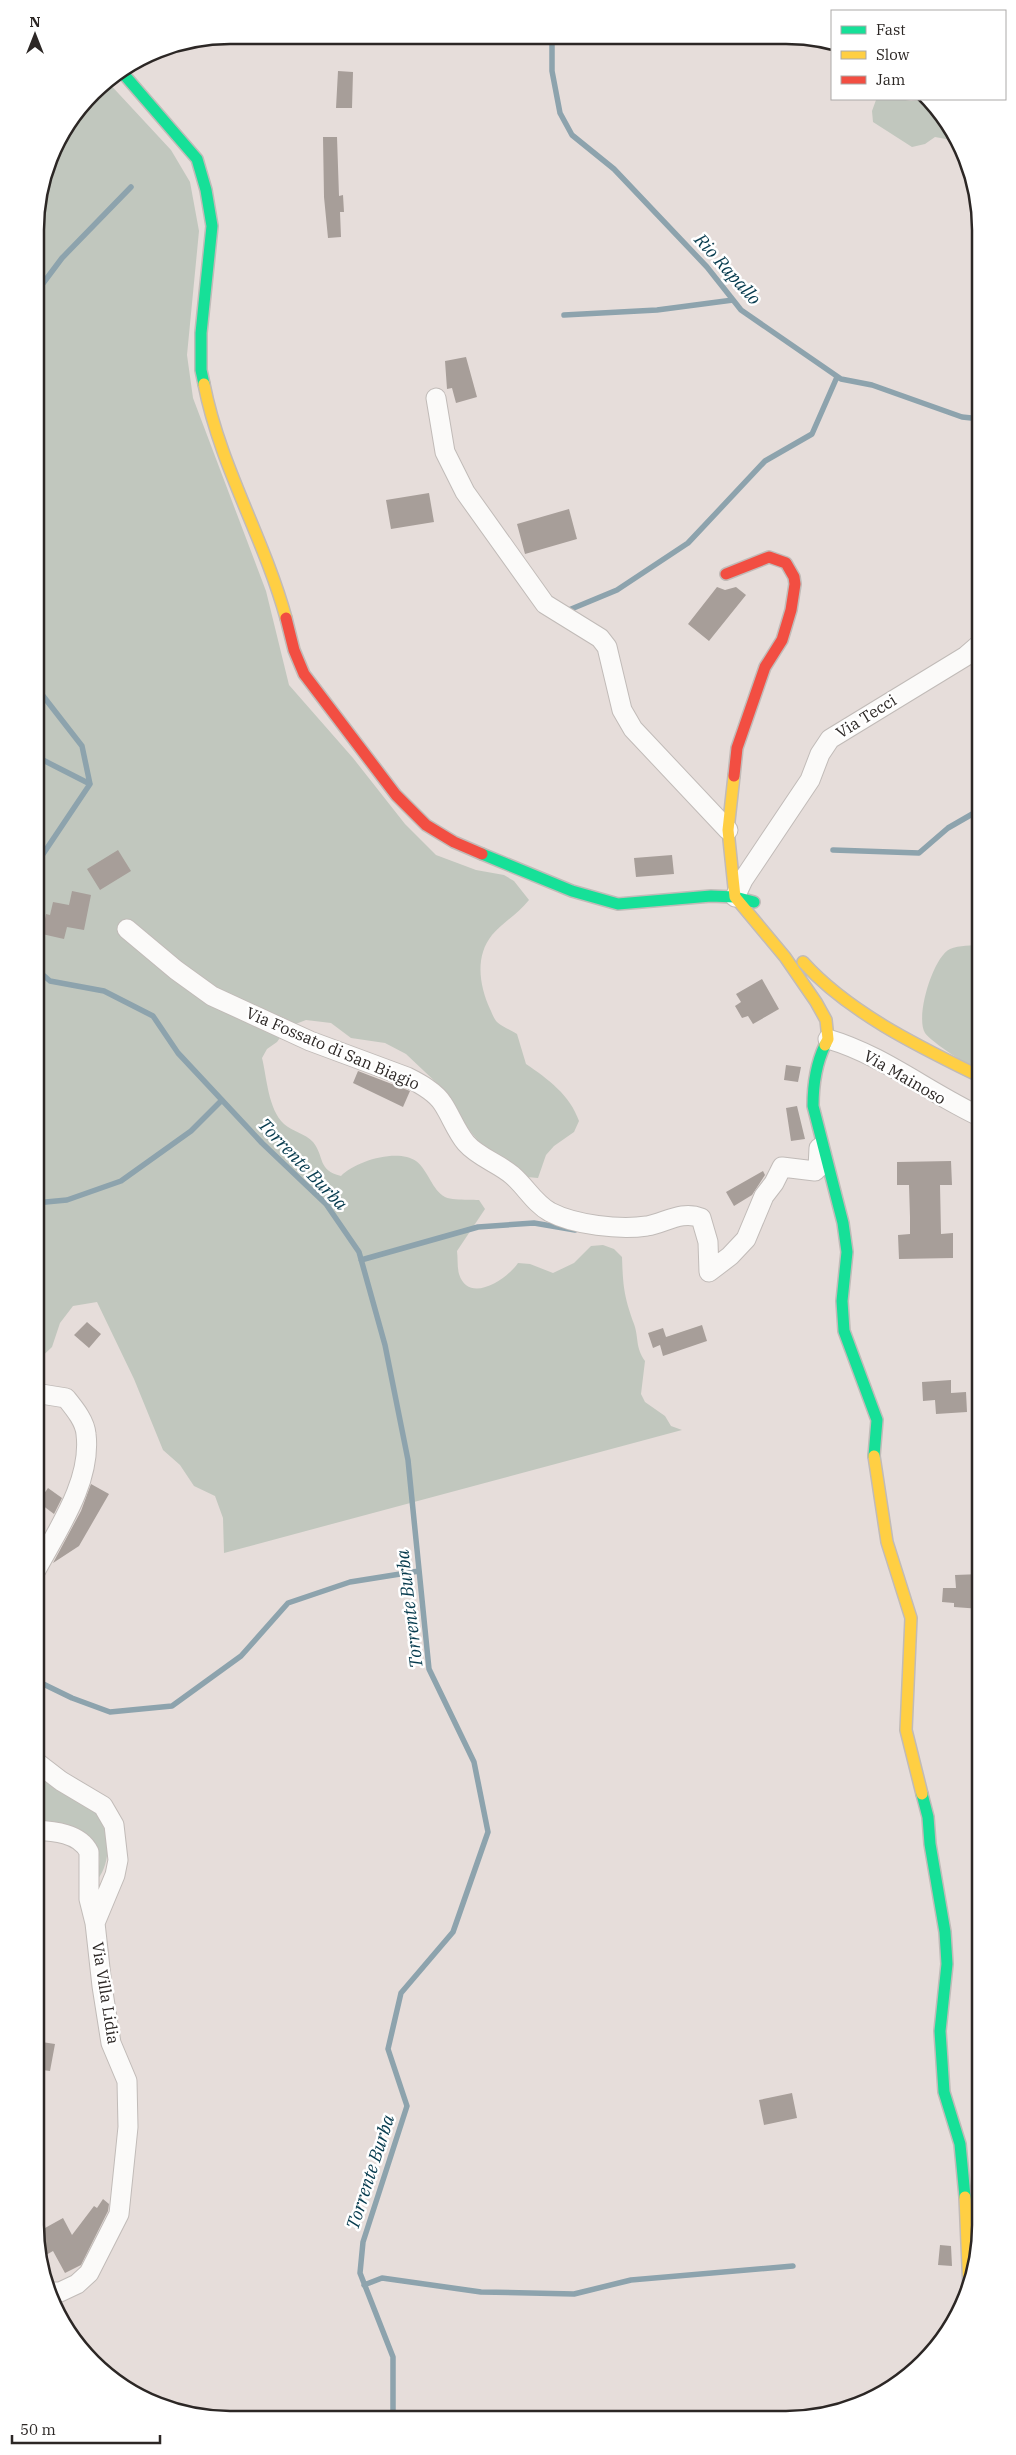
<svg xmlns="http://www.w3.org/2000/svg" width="1016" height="2455" viewBox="0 0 1016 2455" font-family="'IBM Plex Serif',serif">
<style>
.green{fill:#c1c7be}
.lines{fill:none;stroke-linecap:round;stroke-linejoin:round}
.stream{stroke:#8da3ad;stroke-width:5.5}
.building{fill:#a79e99}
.street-casing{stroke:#c1bbb8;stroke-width:21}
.fast-casing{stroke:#c1bbb8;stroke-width:14}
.slow-casing{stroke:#c1bbb8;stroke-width:14}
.jam-casing{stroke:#c1bbb8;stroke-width:14}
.street{stroke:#fbfaf9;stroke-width:19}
.fast{stroke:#16e098;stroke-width:11}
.slow{stroke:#ffcf43;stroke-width:11}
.jam{stroke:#f24e42;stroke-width:11}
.labels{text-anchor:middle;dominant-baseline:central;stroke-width:5;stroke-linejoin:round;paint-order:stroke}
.street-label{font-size:16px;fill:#2c2725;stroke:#fff}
.water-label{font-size:18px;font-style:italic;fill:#053a4d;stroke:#fff}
.rim{fill:none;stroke:#2c2725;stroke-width:2.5}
</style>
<rect width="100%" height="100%" fill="#e6ddda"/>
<path class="green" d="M106 80 171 150 190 182 199 231 187 355 193 398 266 591 289 685 353 758 405 824 436 855 476 870 504 875 514 881 529 900C518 914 503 922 492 935 475 956 479 985 490 1009 492 1013 494 1019 497 1022 502 1027 511 1030 517 1034L526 1064C548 1079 570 1095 579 1121L574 1132 554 1146 546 1155 538 1178 527 1177 484 1148 460 1119 442 1088 406 1054 385 1043 351 1038 331 1023 306 1020 293 1025 284 1032 277 1042 267 1049 262 1058C267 1078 268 1109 284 1124 292 1131 306 1134 313 1142 325 1157 317 1170 341 1176 355 1161 398 1148 416 1161 428 1170 432 1190 445 1197 454 1201 469 1199 479 1200L485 1209 457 1251C458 1258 457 1267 459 1274 469 1305 507 1279 518 1263L530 1264 553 1273 574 1263 591 1246 603 1245 614 1249 622 1257C623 1287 624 1296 634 1324 639 1338 635 1347 645 1361L641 1394 645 1402 665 1416 671 1426 682 1430 224 1553 223 1518 215 1496 194 1486 180 1465 163 1450 134 1379 97 1302 73 1306 60 1323 52 1347 35 1363V216L55 144 101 83Z
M900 99 911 101 928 99 955 132 961 148 946 139 935 137 925 144 912 147 873 122 872 111 876 100Z
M981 944V1074C969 1065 932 1043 925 1033 915 1017 933 957 950 949 959 945 972 946 981 944Z
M35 1774C50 1783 78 1794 89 1805 109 1824 114 1857 98 1879 98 1871 101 1859 98 1851 89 1825 60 1822 35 1821Z"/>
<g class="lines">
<path class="stream" d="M552 37V71L560 113 572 135 614 169 707 267 741 310 841 379 872 385 962 417 981 419
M35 294 62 258 131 187
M564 315 657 310 733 300
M564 612 617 590 688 543 765 461 812 434 837 377
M35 756 90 784
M833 850 919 853 948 828 981 809
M35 866 90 784 82 746 40 692 35 680
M35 968 50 981 104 991 153 1016 178 1053 262 1143 326 1204 359 1252 385 1345 408 1460 429 1669 474 1762 488 1832 453 1932 401 1993 388 2049 407 2106 363 2242 360 2273 393 2357V2418
M35 1203 67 1200 121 1181 191 1131 222 1100
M361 1260 478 1227 534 1223 575 1230
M35 1680 72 1698 110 1712 172 1706 241 1656 288 1603 350 1582 419 1571
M364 2285 382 2278 481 2292 574 2294 631 2280 793 2266"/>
</g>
<path class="building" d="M338 71 353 72 352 108H336Z
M323 137H337L339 196 343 195 344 212H340L341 237 328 238 324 197Z
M466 357 477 397 456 403 452 388 447 389 445 361Z
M429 493 434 522 391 529 386 500Z
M569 509 577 539 525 554 517 524Z
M717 587 725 590 736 587 746 595 709 641 688 624Z
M118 850 131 871 100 890 87 869Z
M672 855 674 874 636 877 634 858Z
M72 891 91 895 84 930 67 927 64 939 42 934 46 914 50 915 53 902 69 905Z
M762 979 779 1009 753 1024 748 1016 742 1018 735 1006 741 1002 736 994Z
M786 1065 801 1067 798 1082 784 1080Z
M358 1071 410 1091 403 1107 353 1083Z
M797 1106 805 1139 791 1141 786 1108Z
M951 1161 952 1185H940L941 1234 953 1233V1258L899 1259 898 1235 910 1234V1217L909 1185H897V1162Z
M763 1171 765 1175 752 1195 734 1206 726 1192Z
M87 1322 101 1334 89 1348 74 1335Z
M702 1325 707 1341 663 1356 660 1345 653 1348 648 1333 663 1328 666 1337Z
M951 1380V1393L966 1392 967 1412 936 1414 935 1400 923 1401 922 1382Z
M91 1484 109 1494 79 1546 53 1563 81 1511Z
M48 1488 62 1498 54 1514 38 1502Z
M981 1574V1609L954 1607V1603L942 1602 943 1588H956L955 1575Z
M35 2041 55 2044 50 2071 35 2069Z
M792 2093 797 2118 764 2125 759 2100Z
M103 2199 109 2204 108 2211 81 2265 65 2273 53 2251 39 2259 36 2233 63 2218 72 2235 94 2206 97 2208Z
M940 2245 951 2246 952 2266 938 2265Z"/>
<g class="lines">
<g class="street-casing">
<path id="street" d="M436 398 445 452 465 492 545 604 600 638 607 647 622 710 633 729 728 830
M735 897 743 880 810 780 820 754 830 739 966 656 981 643
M127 929 176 970 212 996 310 1041 407 1077C419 1083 436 1092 443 1104 451 1116 456 1131 466 1143 478 1157 498 1163 512 1175 526 1187 534 1203 550 1212 575 1225 619 1230 647 1226 665 1223 682 1210 701 1218L708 1242 709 1272 730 1256 746 1239 764 1196 774 1183 782 1167 815 1171 818 1168 819 1148
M828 1039C883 1055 929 1093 981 1117
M35 1572C56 1532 92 1482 86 1434 85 1421 74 1408 66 1398L35 1393
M35 1761 61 1781 103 1806 114 1825 118 1860 115 1875 95 1923 102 1986 111 2043 127 2081 128 2127 119 2214 89 2273 77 2284 60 2292H48
M35 1830C53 1831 80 1833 89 1852V1899L95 1923"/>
</g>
<g class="fast-casing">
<path id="fast" d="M121 71 197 159 206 190 212 226 201 333V370L204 384
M482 854 572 891 618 904 711 896 735 897 754 902
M825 1045C816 1064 813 1085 813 1106L843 1223 847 1252 842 1301 844 1331 877 1420 874 1456
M922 1794 928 1817 930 1844 945 1932 947 1964 940 2031 944 2092 960 2144 965 2197"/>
</g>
<g class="slow-casing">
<path id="slow" d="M204 384C220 466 264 538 286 618
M734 776 728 830 735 897 785 957 816 1002 826 1020 828 1039 825 1045
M803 962C849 1013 920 1047 981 1077
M874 1456 887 1542 911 1618 906 1730 922 1794
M965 2197 969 2289"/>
</g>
<g class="jam-casing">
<path id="jam" d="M726 574 769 557 786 563 794 577 795 584 791 610 782 640 765 667 737 748 734 776
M286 618 294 650 304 674 396 795 426 825 454 842 482 854"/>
</g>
<use href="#street" class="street"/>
<use href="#fast" class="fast"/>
<use href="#slow" class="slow"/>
<use href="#jam" class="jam"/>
</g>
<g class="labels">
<g class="street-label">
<text transform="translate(866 716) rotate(-32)">Via Tecci</text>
<text transform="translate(333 1048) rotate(23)">Via Fossato di San Biagio</text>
<text transform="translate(905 1077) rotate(30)">Via Mainoso</text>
<text transform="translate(106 1993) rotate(81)">Via Villa Lidia</text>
</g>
<g class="water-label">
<text transform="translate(728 269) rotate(48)">Rio Rapallo</text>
<text transform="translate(303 1164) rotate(46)">Torrente Burba</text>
<text transform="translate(409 1609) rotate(-97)">Torrente Burba</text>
<text transform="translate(370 2172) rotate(-72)">Torrente Burba</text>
</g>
</g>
<path d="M0 0H1016V2455H0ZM230 44H786A186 186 0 0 1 972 230V2225A186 186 0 0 1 786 2411H230A186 186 0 0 1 44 2225V230A186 186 0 0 1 230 44Z" fill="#fff" fill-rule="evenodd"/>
<path class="rim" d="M230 44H786A186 186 0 0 1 972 230V2225A186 186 0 0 1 786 2411H230A186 186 0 0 1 44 2225V230A186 186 0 0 1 230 44Z"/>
<rect x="831" y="10" width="175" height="90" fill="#ffffff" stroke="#aba9a8"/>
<rect x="841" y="26" width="25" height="8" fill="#16e098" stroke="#aba9a8"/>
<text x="876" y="35" font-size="15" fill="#2c2725">Fast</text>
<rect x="841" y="51" width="25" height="8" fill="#ffcf43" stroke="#aba9a8"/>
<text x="876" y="60" font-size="15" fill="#2c2725">Slow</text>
<rect x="841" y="76" width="25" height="8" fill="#f24e42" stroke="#aba9a8"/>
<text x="876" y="85" font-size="15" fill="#2c2725">Jam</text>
<g transform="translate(35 35)" stroke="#ffffff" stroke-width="4" paint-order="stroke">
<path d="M0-4L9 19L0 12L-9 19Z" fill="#2c2725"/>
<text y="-8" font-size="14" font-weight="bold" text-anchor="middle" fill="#2c2725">N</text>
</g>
<path d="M12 2435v8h148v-8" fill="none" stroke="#2c2725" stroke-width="2.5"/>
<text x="20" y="2435" font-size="15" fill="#2c2725" stroke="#ffffff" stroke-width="4" paint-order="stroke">50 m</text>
</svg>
